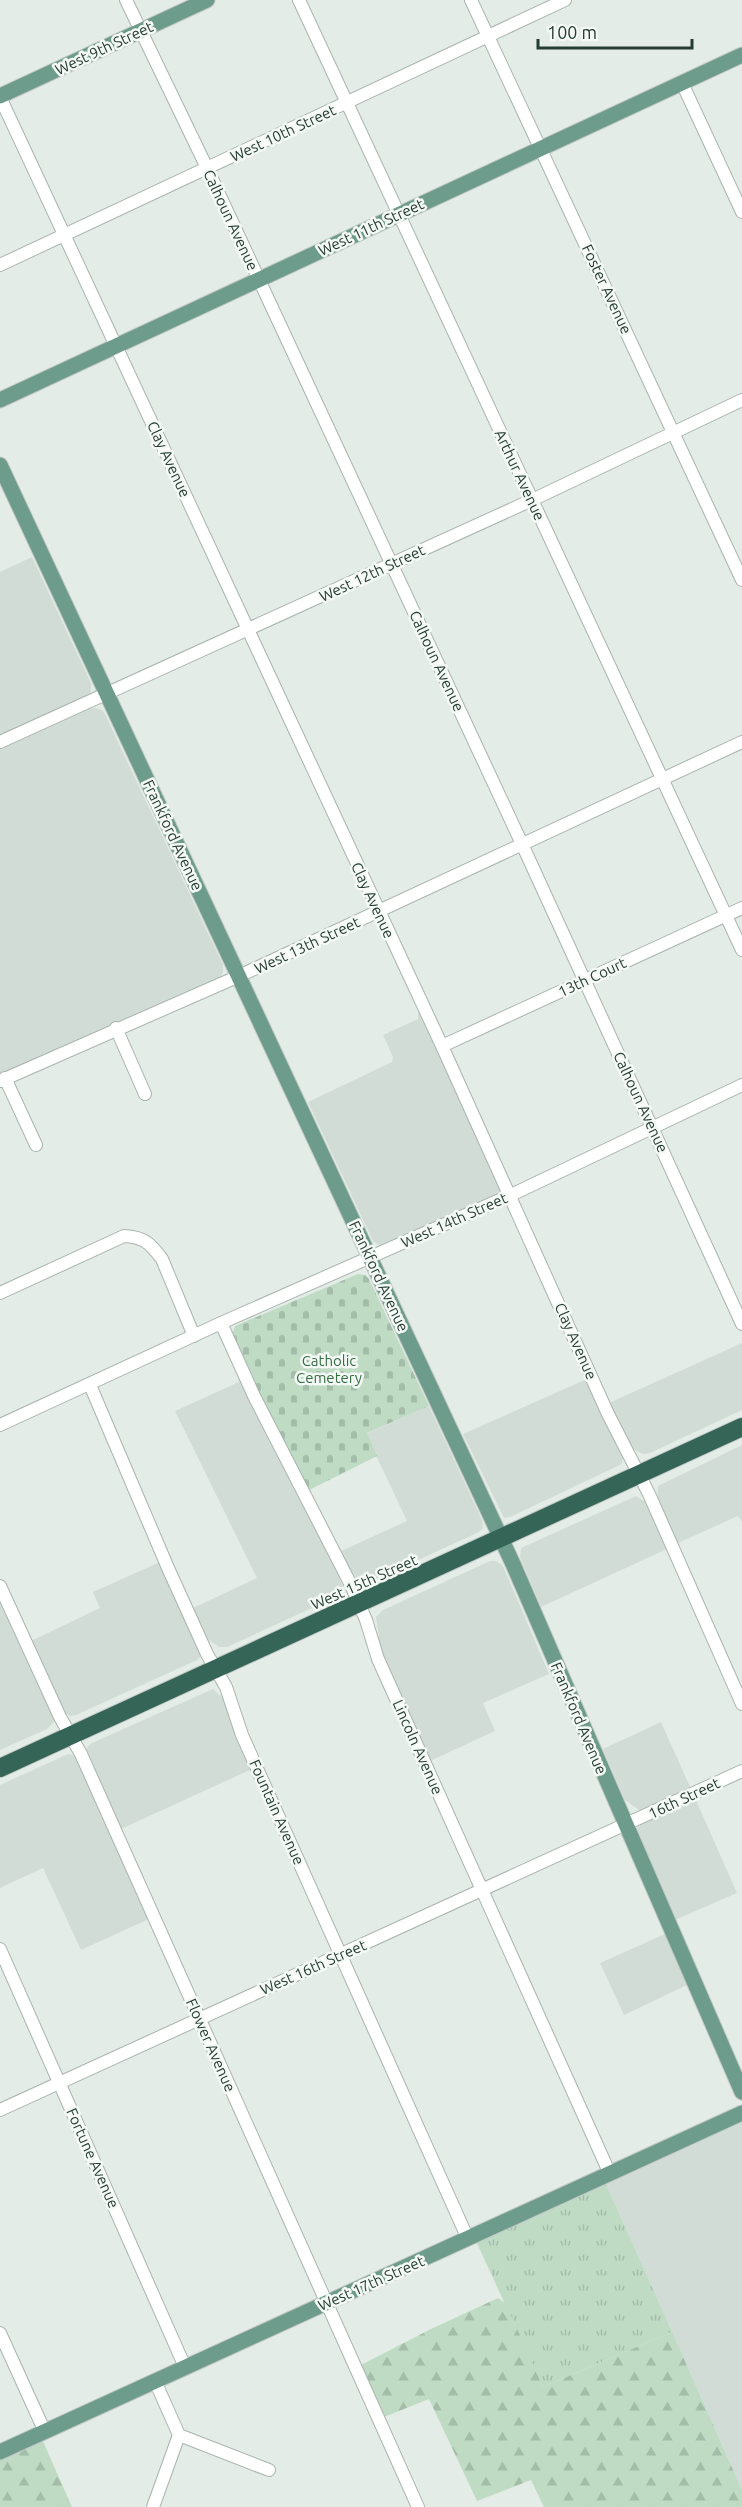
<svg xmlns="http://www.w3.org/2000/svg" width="742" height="2507" viewBox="0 0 742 2507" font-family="Ubuntu,sans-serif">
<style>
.built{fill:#d2dcd6}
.grass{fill:url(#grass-tufts)}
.forest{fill:url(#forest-firs)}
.cemetery{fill:url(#cemetery-stones)}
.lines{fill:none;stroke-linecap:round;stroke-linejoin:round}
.minor-casing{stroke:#a7b4ad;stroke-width:14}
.major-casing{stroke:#c2c8c6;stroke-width:17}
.highway-casing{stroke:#c2c8c6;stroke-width:20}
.minor{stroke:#fff;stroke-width:12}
.major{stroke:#6d9c8c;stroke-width:15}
.highway{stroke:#346556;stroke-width:18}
.labels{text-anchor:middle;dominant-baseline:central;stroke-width:5;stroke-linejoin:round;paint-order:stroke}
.street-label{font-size:15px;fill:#253c33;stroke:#f4f9f6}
.park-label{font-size:15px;fill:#346e44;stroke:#f4f9f6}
</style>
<defs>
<pattern id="grass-tufts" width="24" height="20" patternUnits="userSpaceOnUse" patternTransform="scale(1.5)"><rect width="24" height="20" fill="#bfdbc4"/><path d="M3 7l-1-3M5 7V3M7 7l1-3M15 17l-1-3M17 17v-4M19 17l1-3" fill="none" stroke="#a4bda9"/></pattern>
<pattern id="forest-firs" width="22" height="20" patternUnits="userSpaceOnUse" patternTransform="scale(1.5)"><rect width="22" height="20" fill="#bfdbc4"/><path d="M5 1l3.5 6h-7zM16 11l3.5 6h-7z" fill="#a4bda9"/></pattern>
<pattern id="cemetery-stones" width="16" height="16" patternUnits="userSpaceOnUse" patternTransform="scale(1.5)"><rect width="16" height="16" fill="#bfdbc4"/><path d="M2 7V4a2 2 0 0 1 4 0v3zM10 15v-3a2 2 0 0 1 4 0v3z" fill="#a4bda9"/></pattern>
</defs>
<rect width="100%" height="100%" fill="#e4ece7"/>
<path class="built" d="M32 557 91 683V691L86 697 0 736V572Z
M95 708 102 710 105 714 223 965V972L220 978 0 1078V748L87 709Z
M418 1011 503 1191 380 1246 373 1241 308 1102 392 1062 393 1057 383 1035 418 1019Z
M742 1343V1410L650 1453 643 1454 635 1450 623 1434 609 1403Z
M587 1379 623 1456 622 1464 510 1517 504 1518 463 1434Z
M241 1381 337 1571 343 1587 338 1596 227 1647H219L206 1638 193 1608 257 1578 175 1411Z
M429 1406 482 1520 483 1528 479 1532 368 1583 358 1581 339 1552 407 1521 366 1434Z
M742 1445V1522L738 1516 676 1544 657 1500 658 1486Z
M636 1496 647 1503 667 1549 541 1607 520 1557 521 1548Z
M490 1561H496L503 1566 549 1674 483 1703 495 1731 430 1761 381 1652 376 1617 383 1610Z
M160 1562 201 1653 200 1657 197 1660 76 1715 71 1716 64 1713 31 1641 100 1608 93 1592Z
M0 1600 55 1721 47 1729 0 1750Z
M213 1689 224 1699 252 1769 121 1829 86 1753 88 1746 92 1743Z
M661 1722 691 1789 643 1810H639L625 1800 603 1749Z
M68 1754 75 1756 149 1919 81 1950 43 1868 0 1888V1785Z
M695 1798 737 1893 675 1920 637 1829 642 1823Z
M665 1934 687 1985 624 2015 600 1963Z
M737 2122 742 2123V2490L605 2182Z"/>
<path class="grass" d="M605 2182 672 2332 543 2387 476 2241Z"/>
<path class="forest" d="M498 2298 506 2304 543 2387 672 2332 742 2490V2507H544L531 2480 477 2501 429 2399 384 2417 361 2365 431 2329Z
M42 2439 72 2507H0V2459Z"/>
<path class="cemetery" d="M358 1274 365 1275 369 1279 429 1406 367 1433 377 1456 307 1491 231 1337 235 1326Z"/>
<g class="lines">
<g class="minor-casing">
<path id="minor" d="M126 0 207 168 522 844 742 1324
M299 0 742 950
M471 0 742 580
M682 83 742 212
M0 97 442 1046 608 1414 649 1494 742 1704
M0 265 565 0
M0 742 532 500 742 400
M116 1028 145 1094
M442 1046 742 908
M5 1078 36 1145
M0 1081 239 976 742 742
M0 1293 124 1236C144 1237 150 1243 162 1259L194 1336
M221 1323 254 1396 351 1585 366 1620 378 1659 610 2174
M90 1385 168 1568 207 1654 226 1687 242 1735 468 2239
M0 1425 221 1323 511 1195 742 1085
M0 1586 60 1717 81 1754 418 2507
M0 1949 185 2367
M0 2110 742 1771
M0 2333 45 2432
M179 2435 269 2470
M153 2507 179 2435 155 2381"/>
</g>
<g class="major-casing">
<path id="major" d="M0 96 207 0
M0 400 742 55
M0 465 513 1564 742 2092
M0 2452 742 2113"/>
</g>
<g class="highway-casing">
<path id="highway" d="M0 1768 742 1427"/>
</g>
<use href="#minor" class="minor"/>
<use href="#major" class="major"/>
<use href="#highway" class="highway"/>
</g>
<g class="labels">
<g class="street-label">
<text transform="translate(104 48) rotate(-25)">West 9th Street</text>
<text transform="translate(283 133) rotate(-25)">West 10th Street</text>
<text transform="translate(231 220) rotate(65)">Calhoun Avenue</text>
<text transform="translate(371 227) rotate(-25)">West 11th Street</text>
<text transform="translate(607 289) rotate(65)">Foster Avenue</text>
<text transform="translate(169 459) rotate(65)">Clay Avenue</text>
<text transform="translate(520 475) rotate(65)">Arthur Avenue</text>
<text transform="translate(372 573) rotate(-25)">West 12th Street</text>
<text transform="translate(437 661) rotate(65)">Calhoun Avenue</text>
<text transform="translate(173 835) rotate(65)">Frankford Avenue</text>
<text transform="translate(373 900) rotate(65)">Clay Avenue</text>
<text transform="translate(307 945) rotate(-25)">West 13th Street</text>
<text transform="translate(592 977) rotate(-25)">13th Court</text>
<text transform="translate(641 1102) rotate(65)">Calhoun Avenue</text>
<text transform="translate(454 1220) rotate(-24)">West 14th Street</text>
<text transform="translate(379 1276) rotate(65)">Frankford Avenue</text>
<text transform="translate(576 1341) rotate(66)">Clay Avenue</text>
<text transform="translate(364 1582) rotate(-24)">West 15th Street</text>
<text transform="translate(579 1718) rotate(67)">Frankford Avenue</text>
<text transform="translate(418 1747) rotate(66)">Lincoln Avenue</text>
<text transform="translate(684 1798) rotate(-25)">16th Street</text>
<text transform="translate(277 1812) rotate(66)">Fountain Avenue</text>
<text transform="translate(313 1967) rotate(-24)">West 16th Street</text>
<text transform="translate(211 2045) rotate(66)">Flower Avenue</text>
<text transform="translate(93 2158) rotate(66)">Fortune Avenue</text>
<text transform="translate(371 2283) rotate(-24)">West 17th Street</text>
</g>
<g class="park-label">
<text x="329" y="1360">Catholic<tspan x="329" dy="17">Cemetery</tspan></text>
</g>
</g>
<path d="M538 39v9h154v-9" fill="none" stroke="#253c33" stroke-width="3"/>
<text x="547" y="39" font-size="18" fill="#253c33" stroke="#f4f9f6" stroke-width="4.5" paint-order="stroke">100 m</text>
</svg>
